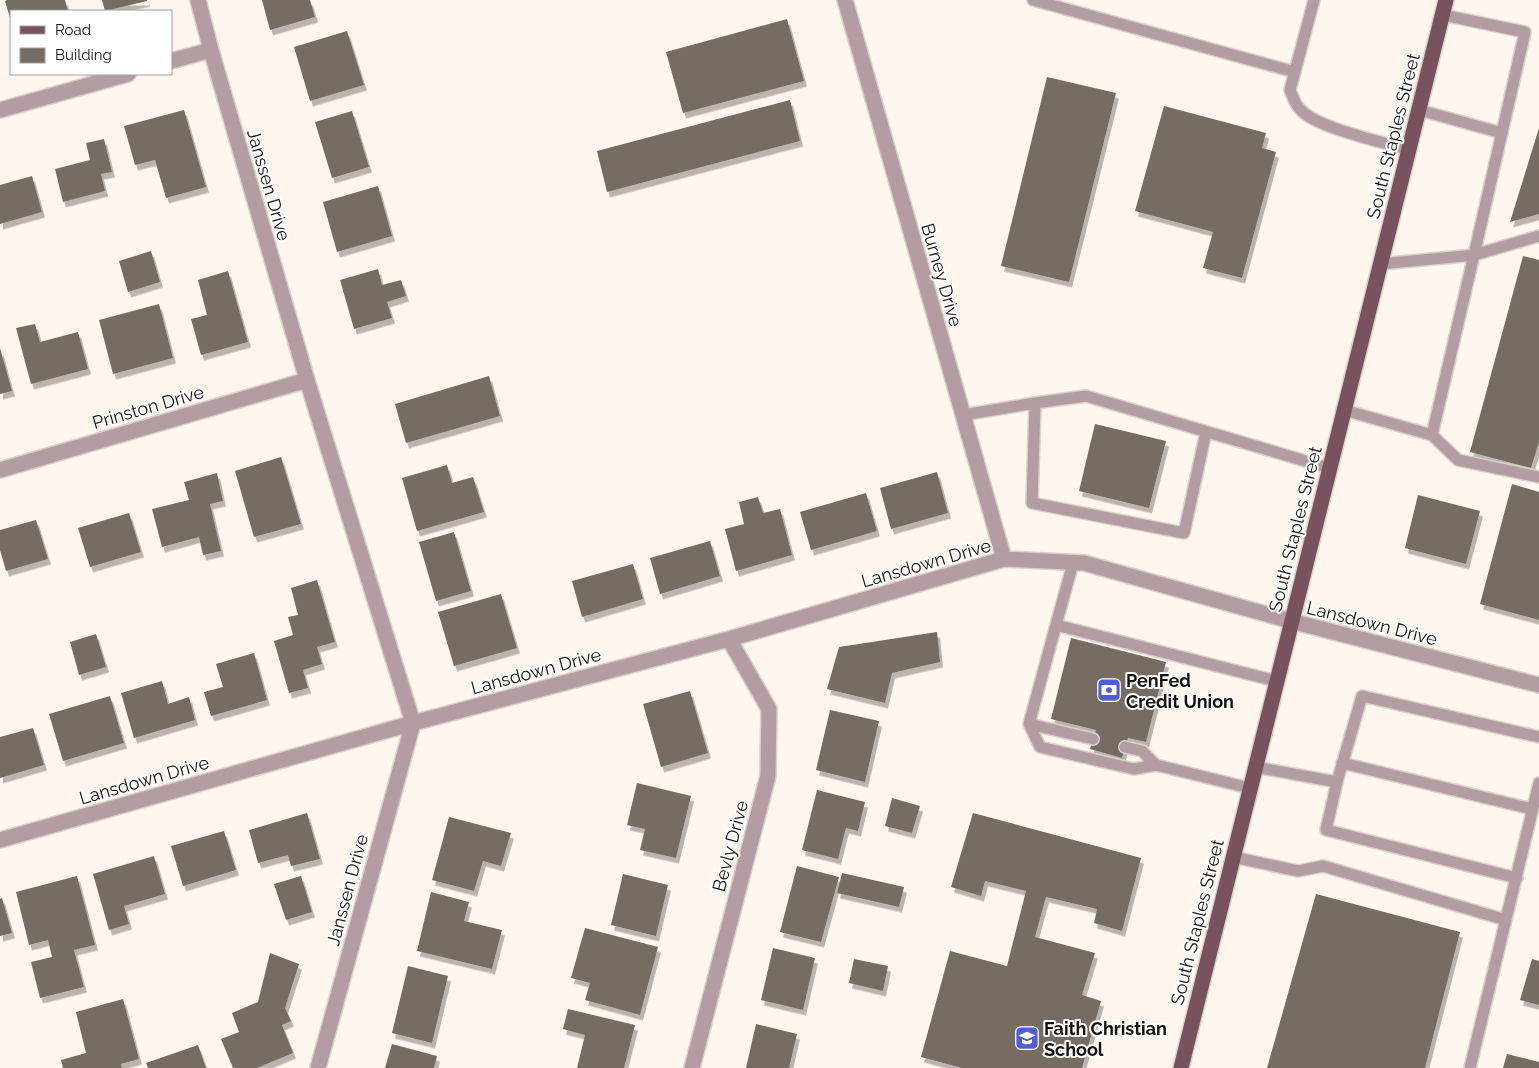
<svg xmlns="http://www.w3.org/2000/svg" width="1539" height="1068" viewBox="0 0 1539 1068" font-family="Raleway,sans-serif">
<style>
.building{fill:#766c62;filter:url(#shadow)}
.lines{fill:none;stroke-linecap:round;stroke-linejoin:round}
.lane-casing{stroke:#dad2c9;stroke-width:14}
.street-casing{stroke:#dad2c9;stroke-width:18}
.primary-casing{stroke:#dad2c9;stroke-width:18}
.lane{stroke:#b39da3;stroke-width:11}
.street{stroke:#b39da3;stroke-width:15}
.primary{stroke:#78535d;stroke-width:15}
.labels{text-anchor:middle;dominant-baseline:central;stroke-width:4;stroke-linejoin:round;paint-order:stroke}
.street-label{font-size:18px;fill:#15120e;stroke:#fff}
.poi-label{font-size:18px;font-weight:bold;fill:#15120e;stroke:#fff;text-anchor:start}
</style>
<defs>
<filter id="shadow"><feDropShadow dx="3" dy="5.5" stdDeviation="0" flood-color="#0004"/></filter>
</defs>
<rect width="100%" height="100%" fill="#fff6ed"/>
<path class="building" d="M7 0H65L68 11H11V21L5 1Z
M102 0H147V1L105 11Z
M262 0H310L315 17 270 30Z
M787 19 804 81 683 113 666 52Z
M347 31 364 85 310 101 294 47Z
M1047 77 1116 93 1069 282 1001 266Z
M790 100 800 141 607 192 597 151Z
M1164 106 1266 133 1262 148 1276 152 1242 278 1203 268 1213 232 1135 211Z
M184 110 206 187 166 198 155 160 135 165 124 126Z
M352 111 369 167 332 178 315 122Z
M1539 128V214L1510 222Z
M104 139 112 172 101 174 105 191 63 202 55 169 90 160 86 143Z
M32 176 42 212 0 224V185Z
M378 186 392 236 337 252 323 202Z
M151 251 160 282 128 292 119 261Z
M1523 256 1539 260V442L1531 468 1470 452Z
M378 269 382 285 401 280 406 296 387 302 392 318 354 329 340 280Z
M228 271 248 342 201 355 191 319 207 315 198 280Z
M159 304 173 358 113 374 99 320Z
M35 324 40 342 78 332 88 369 31 384 16 328Z
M0 348 12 391 0 394Z
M489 376 500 416 406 443 395 404Z
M1095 424 1166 441 1149 508 1079 491Z
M281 457 301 524 254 537 235 471Z
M447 465 452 483 473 477 484 512 417 531 402 478Z
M937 472 948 513 891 529 880 488Z
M217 473 223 501 210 504 221 551 203 555 199 537 162 547 152 509 189 500 184 482Z
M1512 484 1539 492V620L1480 604Z
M866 493 877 531 811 550 800 512Z
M1418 495 1480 511 1466 564 1405 548Z
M758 497 763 513 780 509 792 555 736 571 725 529 744 524 739 502Z
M129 513 141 552 90 567 78 528Z
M36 520 48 559 6 571 0 550V530Z
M454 532 471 591 436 601 419 542Z
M710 541 720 576 660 594 650 558Z
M633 564 643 599 582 617 572 581Z
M317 580 335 642 317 647 322 664 303 670 308 688 289 693 274 641 293 635 288 617 298 615 291 588Z
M501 594 517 648 454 666 438 612Z
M937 632 940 662 892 673 885 703 827 689 839 647Z
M96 634 106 667 79 675 70 642Z
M1071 638 1166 662 1146 742 1128 738 1122 758 1090 749 1096 730 1051 719Z
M254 653 267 700 211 716 204 692 223 687 216 664Z
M162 681 168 704 189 697 195 720 134 738 121 693Z
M690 691 708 753 661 767 643 704Z
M110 696 124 743 63 761 49 714Z
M830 710 879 721 865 782 816 770Z
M33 728 44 765 0 778V737Z
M637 783 691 796 676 858 640 850 645 829 627 825Z
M817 790 865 802 858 831 846 828 838 859 802 850Z
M892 798 920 806 912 833 885 826Z
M307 813 320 859 291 866 288 855 258 863 249 830Z
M973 813 1141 858 1122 931 1094 923 1097 909 1046 897 1035 937 1095 953 1082 995 1101 1001 1082 1068H962L921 1057 950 951 1007 966 1026 891 985 881 981 896 951 887Z
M449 817 511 833 501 866 483 861 474 891 432 880Z
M224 831 236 870 183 886 171 846Z
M154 856 165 894 124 906 129 924 109 930 93 874Z
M797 866 839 877 821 942 780 932Z
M842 873 904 887 899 907 837 893Z
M623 874 668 885 656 936 611 925Z
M77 876 95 945 74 950 84 987 40 998 31 962 52 957 48 940 29 945 16 892Z
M301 876 312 912 286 920 274 884Z
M431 892 469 902 464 921 502 930 492 969 417 951Z
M1316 894 1460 932 1425 1068H1267Z
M2 898 12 933 0 936V899Z
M585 928 658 947 640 1015 585 1000 590 983 571 978Z
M773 948 815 958 803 1010 761 1000Z
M270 953 299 964 285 1008 291 1021 282 1025 293 1053 257 1068H233L221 1039 239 1032 232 1013 258 1002Z
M854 959 888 966 883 991 849 983Z
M1532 959 1539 961V1005L1520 1000Z
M408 966 448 976 432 1043 392 1033Z
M123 999 139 1059 121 1064 122 1068H63L61 1060 86 1053 76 1012Z
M568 1009 635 1025 624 1068H577L585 1035 563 1029Z
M756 1024 797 1034 789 1068H746Z
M392 1044 437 1056 434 1068H385Z
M198 1045 206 1068H148L146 1063Z
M1507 1054 1539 1062V1068H1503Z"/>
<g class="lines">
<g class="lane-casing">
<path id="lane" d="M1033 0 1295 72
M1314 0 1290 90C1293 97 1295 105 1301 110 1317 128 1383 142 1409 150
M1443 15 1525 32 1474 255 1539 236
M1419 110 1502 133
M1344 410 1432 435 1474 255 1380 264
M963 415 1035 403
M1206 432 1184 533 1032 503 1035 403 1086 396 1329 468
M1432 435 1458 460 1539 477
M1056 625 1073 563
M1029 724 1093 739
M1125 747 1142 751 1156 765
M1342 763 1532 809
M1255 767 1337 782 1326 830 1517 878
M1337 782 1362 696 1539 737
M1249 788 1156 765 1134 769 1040 747 1029 724 1056 625 1276 681
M1233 857 1298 871 1323 866 1506 920
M1470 1068 1539 783"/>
</g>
<g class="street-casing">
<path id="street" d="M198 0 211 50 307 380 413 723 318 1068
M845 0 1004 559
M171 61 211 50
M0 110 128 74
M0 470 307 380
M0 840 413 723 729 639 1004 559 1084 563 1291 621 1539 685
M692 1068 768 776 769 709 729 639"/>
</g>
<g class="primary-casing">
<path id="primary" d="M1181 1068 1446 0"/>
</g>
<use href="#lane" class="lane"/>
<use href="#street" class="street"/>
<use href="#primary" class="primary"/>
</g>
<defs>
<g id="bank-square" transform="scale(1.25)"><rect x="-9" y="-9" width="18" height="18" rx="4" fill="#525cd3" stroke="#fff"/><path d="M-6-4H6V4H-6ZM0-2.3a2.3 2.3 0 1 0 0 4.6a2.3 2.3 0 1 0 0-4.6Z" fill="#fff"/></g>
<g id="school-square" transform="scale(1.25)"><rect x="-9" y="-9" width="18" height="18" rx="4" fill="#525cd3" stroke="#fff"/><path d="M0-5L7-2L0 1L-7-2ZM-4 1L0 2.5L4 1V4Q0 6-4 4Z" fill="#fff"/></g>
</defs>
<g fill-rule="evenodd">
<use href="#bank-square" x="1109" y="690"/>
<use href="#school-square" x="1027" y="1038"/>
</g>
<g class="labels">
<g class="street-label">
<text transform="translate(1393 136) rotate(-76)">South Staples Street</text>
<text transform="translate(269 185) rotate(74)">Janssen Drive</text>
<text transform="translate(942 275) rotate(74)">Burney Drive</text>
<text transform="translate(148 407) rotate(-16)">Prinston Drive</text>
<text transform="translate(1295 529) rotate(-76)">South Staples Street</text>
<text transform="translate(926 563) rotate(-16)">Lansdown Drive</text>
<text transform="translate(1372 623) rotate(14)">Lansdown Drive</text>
<text transform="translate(536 671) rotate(-15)">Lansdown Drive</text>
<text transform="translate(144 780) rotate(-16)">Lansdown Drive</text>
<text transform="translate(730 846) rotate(-75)">Bevly Drive</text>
<text transform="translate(347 890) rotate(-75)">Janssen Drive</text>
<text transform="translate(1197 922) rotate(-76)">South Staples Street</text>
</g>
<g class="poi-label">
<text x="1126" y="680">PenFed<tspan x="1126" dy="21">Credit Union</tspan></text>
<text x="1044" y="1028">Faith Christian<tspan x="1044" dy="21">School</tspan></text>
</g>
</g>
<rect x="10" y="10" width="162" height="65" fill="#ffffff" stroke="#a1a09f"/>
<rect x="20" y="26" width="25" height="8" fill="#78535d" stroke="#a1a09f"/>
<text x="55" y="35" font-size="15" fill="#15120e">Road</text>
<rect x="20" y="48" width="25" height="15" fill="#766c62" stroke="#a1a09f"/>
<text x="55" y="60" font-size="15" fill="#15120e">Building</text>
</svg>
